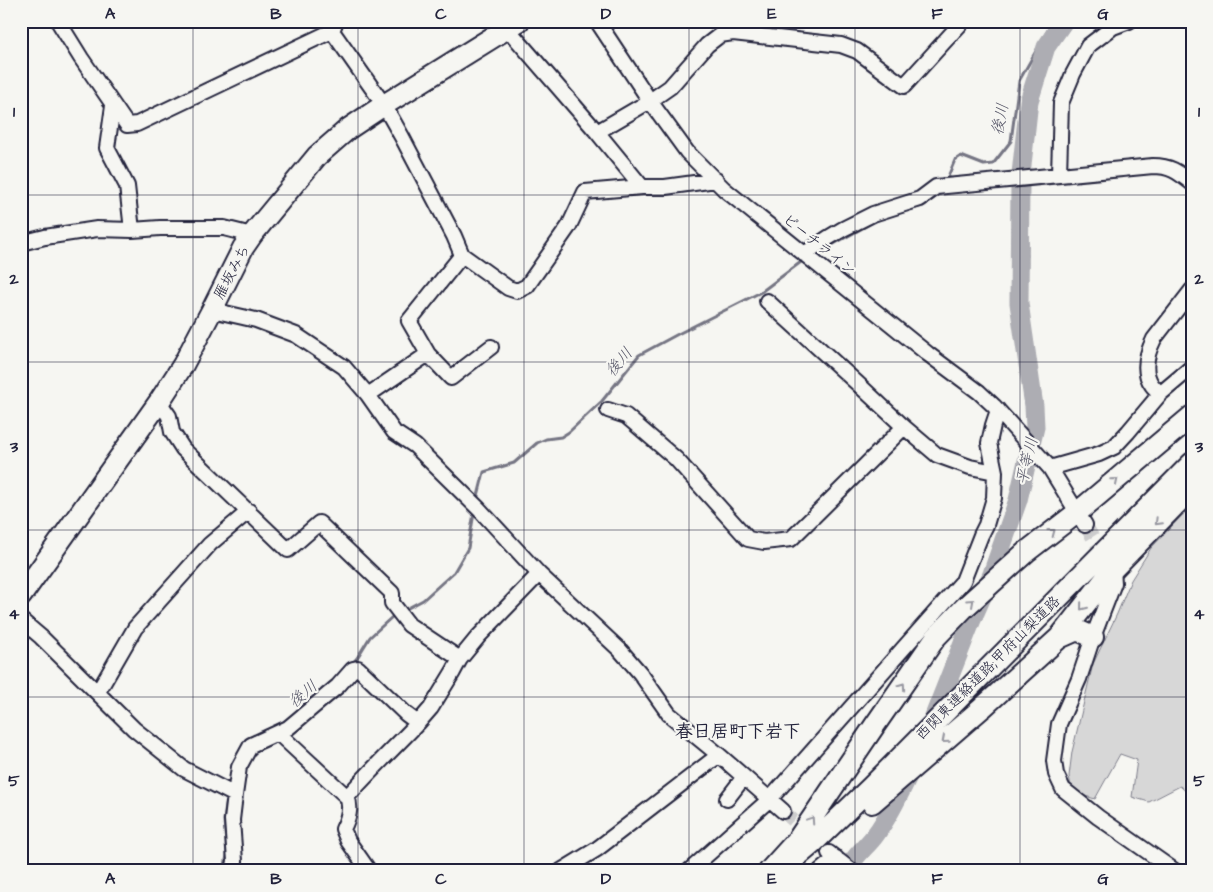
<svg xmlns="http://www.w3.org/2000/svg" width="1213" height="892" viewBox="0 0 1213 892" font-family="'Architects Daughter','Klee One',sans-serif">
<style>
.green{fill:#d7d7d7;stroke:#7c7c89}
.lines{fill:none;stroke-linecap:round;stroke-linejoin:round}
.stream{stroke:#757583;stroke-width:3}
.river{stroke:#adadb3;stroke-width:19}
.minor-tunnel{stroke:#cccccd;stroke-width:14;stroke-dasharray:14 7;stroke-linecap:butt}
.minor-casing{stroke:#22223b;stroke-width:18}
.highway-casing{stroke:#22223b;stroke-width:24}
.minor{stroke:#f6f6f2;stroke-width:14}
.highway{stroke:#f6f6f2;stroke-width:20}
.oneway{stroke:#9797a0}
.grid{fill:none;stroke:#22223b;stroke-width:1;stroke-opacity:0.55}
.labels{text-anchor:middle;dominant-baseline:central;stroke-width:4.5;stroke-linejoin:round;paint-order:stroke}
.street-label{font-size:15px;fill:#22223b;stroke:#f6f6f2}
.water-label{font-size:16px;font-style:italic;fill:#535365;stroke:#f6f6f2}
.quarter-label{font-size:18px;font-weight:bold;fill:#22223b;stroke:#f6f6f2}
.neatline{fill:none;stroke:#22223b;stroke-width:2}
.grid-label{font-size:16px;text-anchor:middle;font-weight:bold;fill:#22223b}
</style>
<rect width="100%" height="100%" fill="#f6f6f2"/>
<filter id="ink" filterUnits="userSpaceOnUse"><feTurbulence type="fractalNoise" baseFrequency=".02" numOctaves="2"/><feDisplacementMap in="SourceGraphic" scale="10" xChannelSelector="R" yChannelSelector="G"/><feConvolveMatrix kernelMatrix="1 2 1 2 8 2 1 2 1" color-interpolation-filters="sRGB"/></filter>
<g filter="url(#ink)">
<path class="green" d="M1192 505V797L1180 786 1149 802 1132 797 1137 760 1120 754 1095 799 1072 792 1069 776 1072 752 1093 664 1117 614 1131 580 1151 548Z"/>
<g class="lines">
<path class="stream" d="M947 179 955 160 961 156 984 165 993 164 1011 141 1019 81 1053 21
M904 211 923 206 940 194
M823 250 879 219
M478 496 484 472 514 463 537 443 546 439 561 437 569 432 602 401 639 355 678 334 761 292 801 262
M408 608 423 600 454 572 468 548 474 513
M351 665 357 658 370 637 392 617
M224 871 227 855 224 820 227 798"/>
<path class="river" d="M929 729 971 622 992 574 1018 500 1035 427 1034 406 1019 303 1020 183 1029 101 1046 47 1064 21
M847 871C853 856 867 847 876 834 891 813 901 791 912 768"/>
<path class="minor-tunnel" d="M1085 525 1107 560
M783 811 829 853"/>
<g class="minor-casing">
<path id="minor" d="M58 21 81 58 127 125 137 124 332 31 336 21
M597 21 650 101 687 152 724 189 928 354 979 392 994 406 1050 468 1085 525
M507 28 597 132 642 187H665L716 180
M332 31 384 105 402 137 454 236 462 255 409 321 428 354 368 395
M113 106 107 148 127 186 132 230
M597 132 650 101 670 87 707 45 720 35 733 33 841 45 857 51 904 86 963 21
M1059 175 1061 103 1073 74 1088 46 1113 27 1129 21
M21 243 45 237 97 229 132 230 160 228H224L252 235
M804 254 828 238 843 229 873 214 920 199 936 187 1153 166C1171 166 1178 172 1192 183
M462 255 508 288 517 291 527 286 569 226 585 192 642 187
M767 301 857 383 904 427 937 455 970 467 995 472
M212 310 256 320 296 335 344 367 368 395 394 432 415 446 479 509 539 574 620 650 640 673 669 714 719 755 783 811
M428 354 451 378 491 347
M1160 394C1158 391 1154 388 1152 385 1142 371 1147 353 1154 339L1192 290
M159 402 169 416 172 432 183 449 288 550 319 523 392 593V603L409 625 460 659
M608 410 626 416 676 459 748 539 764 542 791 539 904 427
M1050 468 1099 454 1114 447 1128 432 1160 394 1192 367
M1112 568 1113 569 1114 583 1093 637 1079 679 1059 724 1054 761 1056 774 1063 789 1098 817 1175 871
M21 620 41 637 134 729 184 769 235 795
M98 692 135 628 210 544 249 511
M278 733 347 797C369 772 394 748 418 723
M347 797C352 808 348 819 343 829L348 841 369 871
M727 799 744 777
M829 853 852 871
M233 871 235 861 232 820 235 795 239 767 251 745 288 728 338 686 353 669 358 668 406 714 418 723 431 708 453 672 460 659 478 637 539 574
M561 871 597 849 719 755
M689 871 770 799 963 581 981 535 986 525 994 498 995 472 989 443 993 425 998 410
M820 871 836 858"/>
</g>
<g class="highway-casing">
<path id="highway" d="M21 596 159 402 183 365 212 310 243 248 252 235 317 156 348 129 384 105 519 21
M1059 638 1077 630 1093 637
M872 803 982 708 1059 638 1113 569 1192 488
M793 860 812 844 871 787 1192 463
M769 871 798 839 875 725 936 637 964 608 1026 552 1078 512 1192 416"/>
</g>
<use href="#minor" class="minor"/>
<use href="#highway" class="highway"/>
</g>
<defs><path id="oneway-chevron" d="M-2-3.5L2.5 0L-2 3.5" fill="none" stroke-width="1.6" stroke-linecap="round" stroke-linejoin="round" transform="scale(1.25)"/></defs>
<g class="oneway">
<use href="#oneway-chevron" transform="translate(1115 481) rotate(-40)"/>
<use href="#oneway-chevron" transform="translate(1158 522) rotate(135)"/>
<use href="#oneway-chevron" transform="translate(1052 532) rotate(-37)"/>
<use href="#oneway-chevron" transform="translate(971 602) rotate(-42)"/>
<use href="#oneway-chevron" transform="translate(1083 607) rotate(129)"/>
<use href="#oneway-chevron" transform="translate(902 686) rotate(-55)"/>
<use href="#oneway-chevron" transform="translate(945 740) rotate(139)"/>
<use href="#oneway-chevron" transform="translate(811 820) rotate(-56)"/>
</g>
</g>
<path class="grid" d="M193 21V871M358 21V871M524 21V871M689 21V871M855 21V871M1020 21V871M21 195H1192M21 362H1192M21 530H1192M21 697H1192"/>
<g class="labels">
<g class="street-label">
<text transform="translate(819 245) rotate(39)">ピーチライン</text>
<text transform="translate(232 272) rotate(-62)">雁坂みち</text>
<text transform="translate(988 668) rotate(-45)">西関東連絡道路;甲府山梨道路</text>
</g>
<g class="water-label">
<text transform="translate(1000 119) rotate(-79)">後川</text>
<text transform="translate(619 362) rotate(-49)">後川</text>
<text transform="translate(1027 461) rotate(-77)">平等川</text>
<text transform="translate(303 694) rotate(-40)">後川</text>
</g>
<g class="quarter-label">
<text x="738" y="731">春日居町下岩下</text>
</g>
</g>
<rect width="1213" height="892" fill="none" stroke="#f6f6f2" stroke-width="55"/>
<rect x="28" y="28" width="1158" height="836" class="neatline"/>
<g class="grid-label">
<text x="110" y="19">A</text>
<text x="276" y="19">B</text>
<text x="441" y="19">C</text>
<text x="606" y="19">D</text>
<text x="772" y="19">E</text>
<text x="937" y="19">F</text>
<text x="1103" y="19">G</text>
<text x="14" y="117">1</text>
<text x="1199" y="117">1</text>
<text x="14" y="284">2</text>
<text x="1199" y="284">2</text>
<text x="14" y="452">3</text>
<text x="1199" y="452">3</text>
<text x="14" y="619">4</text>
<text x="1199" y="619">4</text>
<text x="14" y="786">5</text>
<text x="1199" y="786">5</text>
<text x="110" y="884">A</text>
<text x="276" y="884">B</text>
<text x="441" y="884">C</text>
<text x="606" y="884">D</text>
<text x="772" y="884">E</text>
<text x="937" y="884">F</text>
<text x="1103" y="884">G</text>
</g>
</svg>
